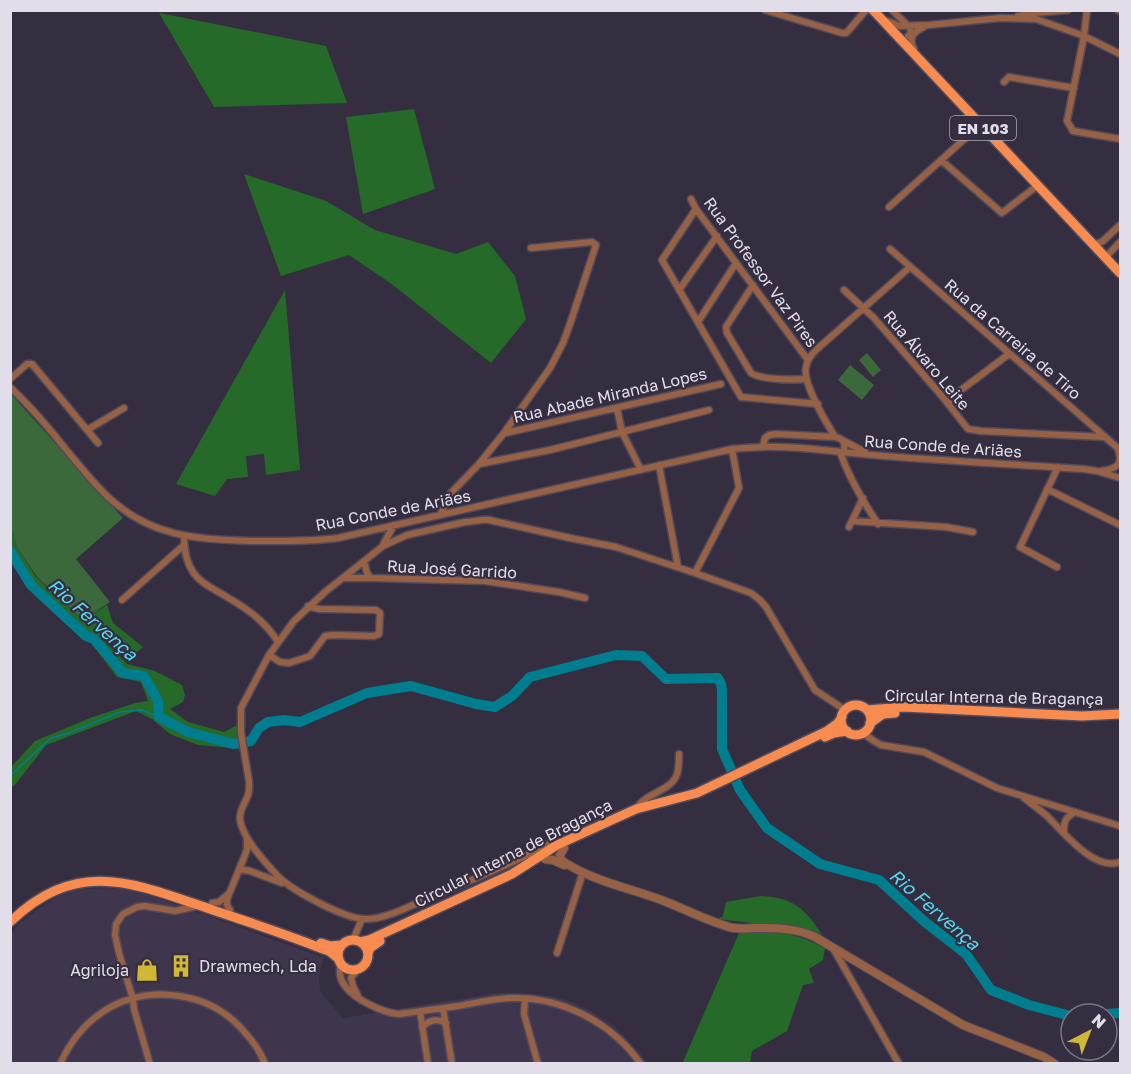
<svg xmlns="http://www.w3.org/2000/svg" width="1131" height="1074" viewBox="0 0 1131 1074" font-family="'Golos Text',sans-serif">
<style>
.built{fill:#3f354d}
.green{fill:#3b693c}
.forest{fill:#266a2a}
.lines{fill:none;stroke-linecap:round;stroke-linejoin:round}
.stream{stroke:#007d8f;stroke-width:1.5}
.river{stroke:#007d8f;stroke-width:10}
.minor-casing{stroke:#514a5b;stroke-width:9}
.tertiary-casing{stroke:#514a5b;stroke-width:10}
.primary-casing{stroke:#514a5b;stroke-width:12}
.minor{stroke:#966145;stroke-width:6}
.tertiary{stroke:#966145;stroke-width:8}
.primary{stroke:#f88b50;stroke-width:9}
.labels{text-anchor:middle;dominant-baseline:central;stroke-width:4.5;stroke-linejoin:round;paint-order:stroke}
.shield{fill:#352e40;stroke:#ada8b6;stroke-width:1.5}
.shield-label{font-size:15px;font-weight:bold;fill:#e1dde9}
.street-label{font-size:16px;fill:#e1dde9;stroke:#352e40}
.poi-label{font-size:16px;fill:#e1dde9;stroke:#352e40;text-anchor:start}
.water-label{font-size:18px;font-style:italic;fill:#55daf2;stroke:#352e40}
</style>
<rect width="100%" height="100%" fill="#352e40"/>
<path class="built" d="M107 888 132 890 169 902 324 958 319 974 320 990 324 997 343 1018 496 993 535 994 555 997 570 1001 591 1011 614 1026 630 1042 648 1063 11 1064V935L18 925 41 907 61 894 77 889Z"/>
<path class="green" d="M867 353 881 370 873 377 859 360Z
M850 365 874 385 862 400 838 380Z
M10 393 123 518 76 559 110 602 83 620 37 577 17 547 10 523Z"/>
<path class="forest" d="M159 13 326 46 347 103 214 107Z
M414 109 435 189 363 214 346 117Z
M244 174 326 201 375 230 456 254 488 242 515 276 526 319 491 363 393 285 349 255 281 276Z
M285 290 300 470 266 475 264 454 246 456 248 477 227 479 215 496 176 484Z
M10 523 17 547 36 577 83 620 107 605 113 623 143 647 130 658 108 638 105 642 127 664 155 671 182 685 185 695 183 702 170 709 188 722 224 732 237 725 244 749 198 745 170 734 152 719 136 711 46 745 15 785 11 787V767L35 741 90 718 135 703 148 701 141 682 117 677 91 643 50 609 23 581 11 557Z
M761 896C793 898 805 908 822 935L786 924H760L718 919 723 916 726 902Z
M770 931C791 933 807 939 825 948L823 960 809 969 814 983 803 985 787 1031 752 1051 750 1063 682 1064 739 933Z"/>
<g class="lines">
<path class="stream" d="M10 776 51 738 69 733 120 712 142 710 159 717"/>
<path class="river" d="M10 551 31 585 86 636 94 639 123 673 144 676 158 701 159 717 188 732 233 744 251 741 259 728 268 722 284 720 300 722 367 693 411 686 476 704 495 707 512 696 530 677 616 655 642 656 666 679 718 678 721 684 722 690V749L740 790 767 828 820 864 879 880 925 922 966 954 991 990 1029 1005 1071 1016
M1107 1014 1120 1013"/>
<g class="minor-casing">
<path id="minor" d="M765 10 842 33H846L848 31 866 10
M892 10 910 28 911 33 908 36
M1087 10 1084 36 1067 121 1073 131 1120 139
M1118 10 1120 11
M1018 16 1035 13 1068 10
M887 21 899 26 929 25 1000 18 1036 19 1084 36 1120 54
M914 49C907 37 915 31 926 26
M1004 82 1009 77 1074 88
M941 160 1002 213 1038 185
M691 199 696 209 808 360
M889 207 980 125
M696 209 662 260 741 397 818 404
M1094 245 1103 241 1120 225
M890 249 1120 450
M1106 257 1120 242
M753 285 726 327 727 333 751 373C762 380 791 380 806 379
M679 290 717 236
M844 290 874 318 941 395 968 429 981 431 1104 437
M698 322 736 263
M10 379 27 364H32L98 443
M10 387C31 407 50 429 68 452 81 467 93 483 107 496 150 537 195 539 251 541 280 541 309 542 338 538L732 449C780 443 826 451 873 455 943 461 1013 464 1083 469L1097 471 1120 478
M948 403 961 390 1009 354
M617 408 622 432 641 470
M87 430 124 408
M505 433 721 384
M844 441 865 452
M763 446 765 438 769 435 776 434 835 437
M840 452C848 475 864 503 878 524
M844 452C845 443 845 439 835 437 826 422 802 383 806 367 807 360 811 355 816 350L910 267
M479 464 550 450 709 410
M659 465 678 567
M1101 471C1116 469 1124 465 1118 449
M1047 489 1120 525
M440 515 451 493 479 464 504 433 550 368 563 343 570 324 596 245 592 242 531 248
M852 521 946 527 973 532
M849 527 863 498
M184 536C184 548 186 562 193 572 199 582 212 588 222 594 244 607 264 619 278 642
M383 545 394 525
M364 561 367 573 371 578 485 581 559 592 585 598
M1057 567 1020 547 1058 467
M695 573 739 488 732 449
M343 578H371
M122 600 184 545
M269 655 280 662 289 663 310 656 325 636 332 635 374 636 379 634 380 613 376 610 319 609 308 606
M863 733 874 741 881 745 924 752 997 788 1120 826
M1024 798C1032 804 1040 810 1047 816 1063 832 1095 872 1120 862
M637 808C645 793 672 791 677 774 679 768 679 761 679 754
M1064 833C1063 822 1066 817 1075 812
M555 846 550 844 548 845C508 865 468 882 427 899 410 906 385 919 367 919 346 920 288 889 275 873 263 860 243 838 240 820 239 810 245 804 248 795 250 790 249 786 249 781L241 733V708L269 655 294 621 325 592 383 546 407 535 465 522C474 522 480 519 489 520L570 538 616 547 695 573 751 593 760 600 766 607 815 690 845 710
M240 869 250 871 282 883
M212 903 219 902 227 895
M230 910 227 905V899L245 855 247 849V838
M353 940 362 919
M833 948 899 1064
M557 953 583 872
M341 963C339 971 340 980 345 986 354 999 383 1013 399 1014 419 1011 439 1009 458 1006 475 1003 492 999 509 998 561 996 611 1022 641 1064
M358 969 351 978 353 986 358 996
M525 999 524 1014 538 1064
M443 1008 452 1064
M420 1011 428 1064
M422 1027C430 1020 436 1018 446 1023
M60 1064C70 1042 84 1024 104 1011 145 985 204 990 239 1026 249 1037 260 1049 265 1064
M150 1064 134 1009 133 999 119 953 115 935 116 924 123 914 137 907 145 906 175 911 197 906"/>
</g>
<g class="tertiary-casing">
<path id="tertiary" d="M564 848 560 855 561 860C591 881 630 888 664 901 687 910 709 922 733 928 740 929 749 928 756 928 778 928 795 928 815 937L963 1025 1044 1057 1055 1064
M545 859 553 860 564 865"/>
</g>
<g class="primary-casing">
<path id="primary" d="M873 10 1120 273
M841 720a15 15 0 1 1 30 0a15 15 0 1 1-30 0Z
M867 710 904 707 1082 716 1120 714
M870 723 883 714 895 713
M825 737 834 733 847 731
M10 922C78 857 133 883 210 909 248 922 286 934 323 949L329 951 339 959
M338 955a15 15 0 1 1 30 0a15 15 0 1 1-30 0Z
M360 942 369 940 512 874 557 845 636 809 697 793 827 731 837 724 842 717
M321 943 330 946 342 945
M368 953 370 948 380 941"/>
</g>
<use href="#minor" class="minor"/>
<use href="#tertiary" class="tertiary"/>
<use href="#primary" class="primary"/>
</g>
<defs>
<g id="building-bare" transform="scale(1.8)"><path d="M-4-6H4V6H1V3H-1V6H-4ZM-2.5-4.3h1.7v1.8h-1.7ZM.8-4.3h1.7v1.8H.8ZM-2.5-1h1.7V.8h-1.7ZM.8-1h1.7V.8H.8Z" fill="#d1b736" stroke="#352e40" stroke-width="2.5" paint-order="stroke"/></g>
<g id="shop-bare" transform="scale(1.8)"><path d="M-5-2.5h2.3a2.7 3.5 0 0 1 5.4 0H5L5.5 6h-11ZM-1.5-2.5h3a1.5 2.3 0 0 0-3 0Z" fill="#d1b736" stroke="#352e40" stroke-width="2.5" paint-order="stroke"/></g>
</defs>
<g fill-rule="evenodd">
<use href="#building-bare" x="181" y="966"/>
<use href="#shop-bare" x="147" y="970"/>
</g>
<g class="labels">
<rect class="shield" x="950" y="116" width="66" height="24" rx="4.5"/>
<g class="shield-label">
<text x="983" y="128">EN 103</text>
</g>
<g class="street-label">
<text transform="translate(761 272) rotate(54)">Rua Professor Vaz Pires</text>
<text transform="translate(1013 339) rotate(41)">Rua da Carreira de Tiro</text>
<text transform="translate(927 360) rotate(50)">Rua Álvaro Leite</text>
<text transform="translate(610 395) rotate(-13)">Rua Abade Miranda Lopes</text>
<text transform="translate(943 446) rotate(4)">Rua Conde de Ariães</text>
<text transform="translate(393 510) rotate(-11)">Rua Conde de Ariães</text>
<text transform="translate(452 569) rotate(3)">Rua José Garrido</text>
<text transform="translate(994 697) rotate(1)">Circular Interna de Bragança</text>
<text transform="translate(513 853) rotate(-27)">Circular Interna de Bragança</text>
</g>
<g class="poi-label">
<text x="199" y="966">Drawmech, Lda</text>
<text x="129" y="970" text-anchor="end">Agriloja</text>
</g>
<g class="water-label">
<text transform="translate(93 619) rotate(42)">Rio Fervença</text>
<text transform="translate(935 909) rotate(41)">Rio Fervença</text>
</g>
</g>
<rect width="1131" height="1074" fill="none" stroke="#e1dde9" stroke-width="24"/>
<g transform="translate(1089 1032) rotate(42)"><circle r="28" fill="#352e40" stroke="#7a7484" stroke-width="1.5"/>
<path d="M0-4.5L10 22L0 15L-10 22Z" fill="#d1b736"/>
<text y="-9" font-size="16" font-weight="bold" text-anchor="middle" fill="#e1dde9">N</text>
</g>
</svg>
